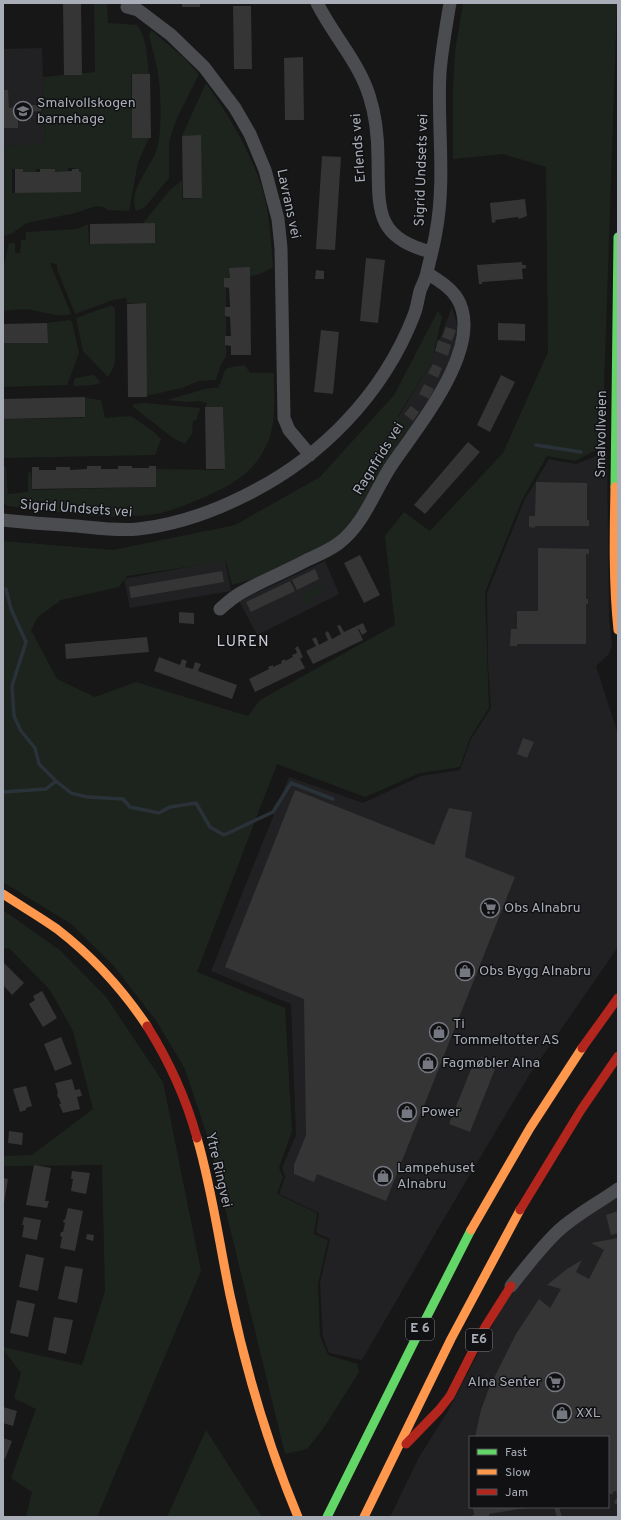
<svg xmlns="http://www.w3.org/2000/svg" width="621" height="1520" viewBox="0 0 621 1520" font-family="Overpass,sans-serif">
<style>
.built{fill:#212123;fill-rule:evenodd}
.green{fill:#1d241e;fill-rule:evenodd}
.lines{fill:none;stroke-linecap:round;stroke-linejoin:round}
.stream{stroke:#2a3239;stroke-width:3.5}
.building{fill:#353536}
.street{stroke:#4b4c50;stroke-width:13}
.fast{stroke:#63d668;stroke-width:9}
.slow{stroke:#ff974d;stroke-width:9}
.jam{stroke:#b3261e;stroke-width:9}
.labels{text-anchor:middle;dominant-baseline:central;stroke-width:3;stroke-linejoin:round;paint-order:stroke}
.shield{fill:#111113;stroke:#7b7e86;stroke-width:1}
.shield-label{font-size:13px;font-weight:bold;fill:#a8adb8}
.poi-label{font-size:14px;fill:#a8adb8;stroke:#111113;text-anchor:start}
.street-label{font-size:14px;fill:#a8adb8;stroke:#111113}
.neighbourhood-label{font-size:15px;letter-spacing:1px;fill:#c9ccd4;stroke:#111113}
</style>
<rect width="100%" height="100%" fill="#171717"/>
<path class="built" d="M42 48 45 145 3 146V49Z
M452 307 459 331 448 369 410 435 393 426 429 366Z
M607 452 609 617 612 645 609 654 596 666 618 734V947L528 1077 439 1227 362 1360 329 1353 323 1337 320 1283 330 1239 316 1233 319 1213 279 1194 285 1177 282 1168 296 1135 291 1004 211 971 289 777 363 803 421 776 460 770 471 739 491 708 488 663 487 593 524 501 549 459 576 464Z
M225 560 231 591 130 608 124 579Z
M325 561 339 594 257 635 239 601Z
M618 1181V1517H390L418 1459 448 1411 512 1288 570 1217ZM470 1437H608V1507H470Z"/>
<path class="green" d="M94 3H107L108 23 137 25C147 37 147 58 149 74H131L132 136H150L138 162 129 211 107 210 104 207 96 206 75 213 27 223C18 228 13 235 3 236V146L45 144 43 77 95 72ZM68 168H75L76 191 12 193V169H20V172H36V169H51V172H68Z
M463 3H617L602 447 575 461 547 456 522 500 485 592 489 708 470 738 460 767 420 773 365 797 277 764 197 972 285 1008 292 1131 279 1168 283 1177 277 1194 317 1213 314 1234 328 1240 318 1284 320 1336 328 1355 357 1364 359 1372 325 1426 307 1449 285 1454 208 1138 185 1069 157 1022 114 966 71 924 3 882V541L113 550 235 525 320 477 394 395 438 311 442 317 432 361 398 416 409 426 350 524 331 542 270 574 232 585 226 561 127 576 119 587 61 600 38 617 31 630 57 679 95 697 136 682 248 716 260 700 395 625 385 536 404 512 430 531 503 453 548 352 546 167 503 154 453 159V91L455 52Z
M151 30 183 57 199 74 176 120 169 142V178L145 207 136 211C127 188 154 166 158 145 162 128 161 85 157 68 155 57 151 46 149 35Z
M206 83C228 115 249 148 261 185 270 211 271 241 273 267 256 278 245 277 226 278V356L220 367 216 380 199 381 182 388 146 396 144 303H127L126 298 113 300 75 314 57 269V264L50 263 71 314C58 318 45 312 32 310 23 309 12 310 3 311V270L9 243H15V253H20L21 240H26V232L77 229 88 224 89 244 154 242V223H143L169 191 182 180V199L201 198V136H182Z
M109 306H112L115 308V359L114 366 108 377 83 351 76 318Z
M70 320 72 322 79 353 67 385 3 387V343H46V323Z
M245 365 250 373H274C274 398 277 426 265 448 253 472 234 484 211 494 191 503 169 513 148 515 101 520 54 511 8 506L3 503V466H6L8 494 28 492V473L31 472 32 490 155 487V469L224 470 223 407 205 408 207 403 200 401 187 402 167 400 205 389 212 388H218C229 367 218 369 245 365Z
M94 375 101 383 92 385 73 386 75 378Z
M84 398 101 400 105 418 131 416 154 432 161 439 155 455 3 458V419L84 418Z
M144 403 200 408 196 420 193 421 192 434 185 444 173 438 132 406 134 404Z
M320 584 325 592 312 598 315 603 308 606 301 594Z
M3 910 61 951 106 997 163 1082 201 1271 97 1517H26L32 1492 11 1478 36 1409 14 1398 21 1373 3 1349V1347L82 1365 105 1291 102 1165 3 1166V1156L32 1155 93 1109 73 1031 50 990 9 948 3 949Z
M206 1430 262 1517H167Z"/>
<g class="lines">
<path class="stream" d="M536 445 581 452
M6 589 11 609 26 642 12 686 14 716 21 731 35 748 39 764 56 781
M3 792 46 789 56 781 71 793 87 797 123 799 130 807 159 813 170 807 196 803 210 827 224 835 273 812 291 783 333 799"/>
</g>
<path class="building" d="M63 3H81L82 75H64Z
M182 3H200V7H182Z
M233 6H251L252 69H234Z
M303 57 304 120H285L284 58Z
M132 74H150L151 138H132Z
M3 90H8L9 108 18 107V105H41V111L18 112V128H3Z
M201 135 202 198H183L182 136Z
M322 156 341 157 335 250 316 249Z
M15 169H23V172H40V169H55V172L72 171V169H79V172H81V192L15 193Z
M525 199 527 216 519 219 518 217 495 220 496 222 492 223 490 203Z
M155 223V243L90 244V224Z
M366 258 385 260 378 323 360 321Z
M522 262V265H526V268L522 269 523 279 482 282V284H479L477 265Z
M250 267 251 355H231V346L225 345V336H231L230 317 225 316V307H230L229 288 224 287V278H230L229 268Z
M316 270 324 271V279H315Z
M146 303 147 397H128L127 304Z
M47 323 48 343H3V324Z
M498 323 525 324V341L498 340Z
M446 327 456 330 452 341 442 337Z
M321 330 339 332 333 394 314 392Z
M438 340 451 345 448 356 435 351Z
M433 364 442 368 438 378 428 373Z
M501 375 515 382 490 432 477 425Z
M424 384 434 389 429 399 419 394Z
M85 397V417L3 419V399Z
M411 406 419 412 413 421 404 414Z
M205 407H223L225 469H206Z
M468 442 480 452 425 514 414 505Z
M87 466H101V469H118V466H132V468H149V466H156V487L32 489V467H39V470H56V467H70V470L87 469Z
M536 482 587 483V520H589V526H535V528L529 527V516H535Z
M538 548 589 549V554H586V599H588V604H586V644H517V646H510L511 629H517V611H538Z
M360 555 380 595 364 603 344 563Z
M315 569 319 579 297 590 292 580Z
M222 571 224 582 131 598 129 587Z
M290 581 295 591 251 612 246 602Z
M179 612 194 613V624L179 623Z
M363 623 367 632 362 635 359 629H358L363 640 313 664 306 651 316 646 312 639 316 637 319 645 328 640 325 633 328 631 332 639 341 634 337 626 340 625 344 632Z
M147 637 149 652 66 659 65 644Z
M298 646 303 657 300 659 305 668 255 692 249 679 269 669 268 667 273 665V667L282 663 281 661 285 659V661L293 657 292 655 297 653 295 648Z
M159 657 180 665 182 659 187 661 185 667 193 669 195 662 201 664 198 671 237 685 232 699 154 671Z
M523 738 534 742 527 758 517 754Z
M295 790 434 845 449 808 472 812 465 857 515 877 386 1201 317 1174 314 1182 294 1174V1165L306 1135 304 999 225 967Z
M3 962 24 983 12 995 3 985Z
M42 991 57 1018 43 1027 29 1004 35 1000 33 996Z
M61 1037 72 1064 55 1071 44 1044Z
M481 1057 497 1064 470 1132 449 1124 473 1064 478 1066Z
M72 1079 75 1090 80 1089 82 1096 77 1097 80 1109 63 1113 59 1104H61L59 1098H58L57 1094 58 1093 55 1083Z
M26 1086 32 1106 26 1108V1110L20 1112 13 1089Z
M9 1131 23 1133 22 1145 8 1143Z
M34 1165 51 1168 45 1201H49L47 1208 26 1205Z
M72 1171 90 1173 86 1194 71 1191 73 1179H71Z
M3 1178 8 1179 4 1203 3 1202Z
M68 1208 83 1211 75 1251 60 1248 62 1237 60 1236 61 1232H63L65 1223 63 1222 64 1219 65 1220Z
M618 1211V1233L611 1235 606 1215Z
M24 1217 41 1220 37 1240 22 1237 24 1225H22Z
M87 1234 94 1235 93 1241 86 1239Z
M618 1238V1505L614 1503 617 1497 616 1491 613 1492V1494H608V1437H475L481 1410 489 1388 516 1334 539 1299 550 1308 561 1289 547 1285 567 1269 582 1260 576 1272 589 1279 604 1250 591 1243Z
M26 1254 44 1258 38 1291 19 1287Z
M65 1266 83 1269 77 1303 58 1299Z
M17 1300 35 1304 28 1337 10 1333Z
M54 1317 73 1320 66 1354 48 1350Z
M3 1407 17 1411 13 1426 3 1423Z
M3 1438 12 1441 5 1459 3 1458Z
M473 1507H525V1508L489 1514V1517H467L474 1515Z
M554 1507H559L562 1517H557Z"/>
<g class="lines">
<path class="street" d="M317 3C333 35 358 61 369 95 376 116 378 137 378 159 379 208 374 238 431 252
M127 7 138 10 171 35 204 67 235 108 250 134 265 170 278 219 281 248 284 418 289 430 310 455
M3 520C27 523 52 524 77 526 97 528 118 531 138 529 175 525 210 513 244 496 320 459 383 395 414 315 417 307 418 299 420 291 422 285 426 279 427 272 430 259 434 245 436 232 446 179 437 125 440 72 442 49 446 26 450 3
M220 609C226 604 232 598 239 594 261 581 285 572 307 560 318 555 330 550 339 543 365 523 375 489 393 463 418 426 486 345 457 298 450 287 438 280 427 273
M511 1286C525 1268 539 1250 555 1234 573 1216 597 1204 618 1189"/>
<path class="fast" d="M615 487 618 237
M327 1517 413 1344 471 1230"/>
<path class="slow" d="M615 487C614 534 613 583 618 630
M3 894C21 906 40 917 57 929 92 956 123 990 147 1026
M197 1138C212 1189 219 1242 230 1295 246 1371 268 1445 298 1517
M471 1230 530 1128 582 1048
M364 1517 451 1339 520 1210"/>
<path class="jam" d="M147 1026C169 1061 186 1098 197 1138
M582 1048 618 998
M520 1210 581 1110 618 1056
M406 1444 439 1410 450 1396 485 1327 511 1286"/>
</g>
<defs>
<g id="school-ring" transform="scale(1)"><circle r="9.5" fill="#111113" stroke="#757880" stroke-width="1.5"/><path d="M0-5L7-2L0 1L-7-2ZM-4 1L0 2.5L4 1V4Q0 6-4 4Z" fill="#757880"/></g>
<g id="supermarket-ring" transform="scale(1)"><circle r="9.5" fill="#111113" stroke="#757880" stroke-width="1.5"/><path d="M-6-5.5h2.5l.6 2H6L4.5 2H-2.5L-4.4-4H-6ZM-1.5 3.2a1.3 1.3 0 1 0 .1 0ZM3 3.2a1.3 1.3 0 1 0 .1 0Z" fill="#757880"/></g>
<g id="shop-ring" transform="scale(1)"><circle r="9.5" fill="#111113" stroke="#757880" stroke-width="1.5"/><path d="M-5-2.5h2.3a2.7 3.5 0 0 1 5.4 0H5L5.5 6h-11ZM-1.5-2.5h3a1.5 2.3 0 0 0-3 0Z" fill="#757880"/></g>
</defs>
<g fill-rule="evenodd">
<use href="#school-ring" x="23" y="111"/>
<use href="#supermarket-ring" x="490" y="908"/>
<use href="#shop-ring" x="465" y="971"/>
<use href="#shop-ring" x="439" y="1032"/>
<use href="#shop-ring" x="428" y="1063"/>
<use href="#shop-ring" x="407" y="1112"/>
<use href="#shop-ring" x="383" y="1176"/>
<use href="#supermarket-ring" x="555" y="1382"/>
<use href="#shop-ring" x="562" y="1413"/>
</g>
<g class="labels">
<g class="shield">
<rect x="406" y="1318" width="28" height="22" rx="3"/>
<rect x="466" y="1329" width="26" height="22" rx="3"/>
</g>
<g class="shield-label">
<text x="420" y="1329">E 6</text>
<text x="479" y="1340">E6</text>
</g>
<g class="poi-label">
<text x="37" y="103">Smalvollskogen<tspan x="37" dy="16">barnehage</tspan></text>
<text x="504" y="908">Obs Alnabru</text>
<text x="479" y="971">Obs Bygg Alnabru</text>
<text x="453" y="1024">Ti<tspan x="453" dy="16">Tommeltotter AS</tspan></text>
<text x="442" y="1063">Fagmøbler Alna</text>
<text x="421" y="1112">Power</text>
<text x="397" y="1168">Lampehuset<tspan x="397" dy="16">Alnabru</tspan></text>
<text x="541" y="1382" text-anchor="end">Alna Senter</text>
<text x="576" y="1413">XXL</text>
</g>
<g class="street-label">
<text transform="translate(359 148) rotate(-94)">Erlends vei</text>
<text transform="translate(422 170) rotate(-88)">Sigrid Undsets vei</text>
<text transform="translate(288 204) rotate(78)">Lavrans vei</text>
<text transform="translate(602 434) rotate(-89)">Smalvollveien</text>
<text transform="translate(379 459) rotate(-58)">Ragnfrids vei</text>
<text transform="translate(76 509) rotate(4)">Sigrid Undsets vei</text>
<text transform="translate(218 1170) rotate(77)">Ytre Ringvei</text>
</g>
<g class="neighbourhood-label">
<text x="243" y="642">LUREN</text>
</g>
</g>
<rect width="621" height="1520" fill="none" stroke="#a8adb8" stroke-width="8"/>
<rect x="469" y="1436" width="140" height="72" fill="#111113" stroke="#4d4f55"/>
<rect x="477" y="1449" width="20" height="6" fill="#63d668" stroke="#4d4f55"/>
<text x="505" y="1456" font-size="12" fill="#a8adb8">Fast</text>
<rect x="477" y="1469" width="20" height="6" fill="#ff974d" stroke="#4d4f55"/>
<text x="505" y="1476" font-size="12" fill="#a8adb8">Slow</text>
<rect x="477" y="1489" width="20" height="6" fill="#b3261e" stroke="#4d4f55"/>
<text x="505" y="1496" font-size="12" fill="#a8adb8">Jam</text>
</svg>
